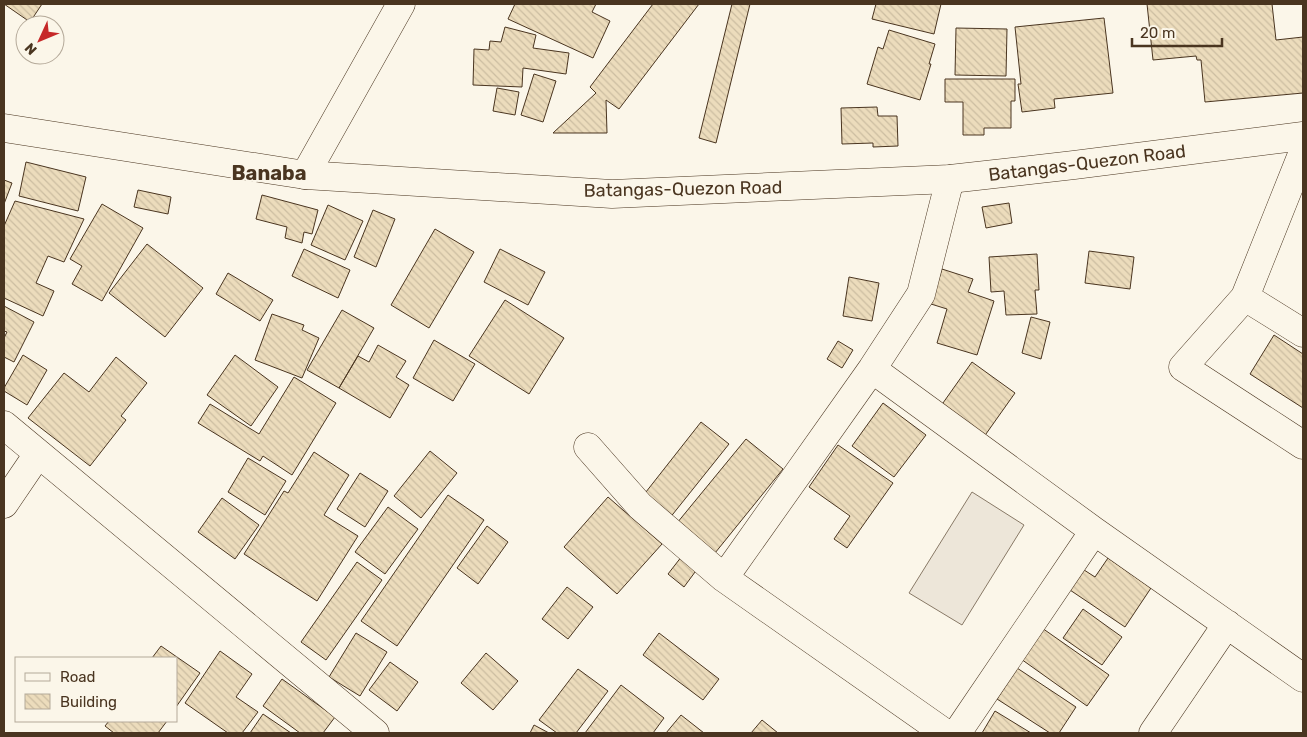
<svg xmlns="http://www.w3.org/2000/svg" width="1307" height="737" viewBox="0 0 1307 737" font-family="Rubik,sans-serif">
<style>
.garden{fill:#ede6d9;stroke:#887966}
.building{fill:url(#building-back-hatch);stroke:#4a3520}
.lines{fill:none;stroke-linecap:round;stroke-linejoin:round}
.minor-casing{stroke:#4a3520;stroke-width:29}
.major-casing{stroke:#4a3520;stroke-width:29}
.minor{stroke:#fbf6e9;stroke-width:28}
.major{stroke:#fbf6e9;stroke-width:28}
.labels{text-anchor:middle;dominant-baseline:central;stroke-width:4;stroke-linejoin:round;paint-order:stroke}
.street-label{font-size:18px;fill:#4a3520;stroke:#fbf6e9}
.quarter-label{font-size:20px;font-weight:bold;fill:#4a3520;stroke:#fbf6e9}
</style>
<defs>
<pattern id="building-back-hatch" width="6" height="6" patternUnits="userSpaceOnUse" patternTransform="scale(1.25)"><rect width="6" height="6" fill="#ecdcbc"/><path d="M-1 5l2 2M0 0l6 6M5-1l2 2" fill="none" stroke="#ccbda1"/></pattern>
</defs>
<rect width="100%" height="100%" fill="#fbf6e9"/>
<path class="garden" d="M972 492 1024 525 962 625 909 593Z"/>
<path class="building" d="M4 4H42L30 22Z
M515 4H596L592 12 610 21 593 58 508 19Z
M653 4H699L619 109 606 100 607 133H553L596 93 590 87Z
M732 4H750L716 143 699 138Z
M876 4H941L934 34 872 19Z
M1147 4H1272L1276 40 1303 37V93L1205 102 1201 60H1197L1196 56 1153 60Z
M1104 18 1113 93 1054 99 1055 108 1022 112 1018 84H1021L1015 27Z
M505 27 536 35 533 48 569 53 566 74 523 68 522 87 473 85 474 49 489 50 490 41 501 42Z
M956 28 1007 29 1006 76 955 75Z
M889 30 935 44 929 64H931L920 100 867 84 878 47 883 49Z
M534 74 556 81 543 122 521 115Z
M945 79H1015V101H1011V128H984V135H963V102H945Z
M497 88 519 92 515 115 493 111Z
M877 107 878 116H897L898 146 873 147V143L842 144 841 108Z
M26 162 86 177 78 211 19 196Z
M4 180 12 183 4 204Z
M138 190 171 197 168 214 134 207Z
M262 195 318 210 312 234 304 232 302 243 285 238 287 227 256 219Z
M15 201 84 219 64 262 48 256 36 283 54 291 43 316 4 298V226Z
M1009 203 1012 223 986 228 982 207Z
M102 204 143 228 102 301 72 284 82 266 70 259Z
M328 205 363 221 345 260 311 245Z
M373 210 395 219 376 267 354 257Z
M435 229 474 252 429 328 391 305Z
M147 244 203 288 165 337 109 293Z
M304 249 350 270 338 298 292 276Z
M500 249 545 272 528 305 484 282Z
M1089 251 1134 257 1130 289 1085 283Z
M1037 254 1039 290H1035L1037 314 1006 315 1004 291 991 292 989 257Z
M942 269 973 279 968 292 994 301 977 355 937 343 947 309 931 304Z
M228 273 273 300 260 321 216 294Z
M849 277 879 283 872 321 843 316Z
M505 300 564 338 529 394 469 356Z
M4 306 34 322 14 362 4 357V338L7 332 4 331Z
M342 310 374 328 339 388 307 370Z
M272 314 304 325 302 330 319 338 302 378 255 360Z
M1031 317 1050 322 1041 359 1022 353Z
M1274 335 1303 354V408L1250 374Z
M434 340 475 364 453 401 413 378Z
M838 341 853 350 842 368 827 359Z
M378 345 406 361 396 377 409 385 390 418 339 388 358 356 369 362Z
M23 355 47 370 27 405 4 391V388Z
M235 355 278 387 251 426 207 395Z
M116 357 147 383 121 416 126 420 90 466 28 418 64 373 89 392Z
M972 362 1015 393 981 441 938 410Z
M294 377 336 403 292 475 263 456 260 461 198 423 210 404 259 434Z
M883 403 926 435 894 477 852 446Z
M701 422 729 444 669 519 642 497Z
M746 439 783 469 715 553 677 523Z
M838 445 893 483 847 548 834 539 850 516 809 487Z
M430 451 457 473 421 518 394 496Z
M314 452 349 475 324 515 358 536 317 601 244 554 284 491 288 493Z
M248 458 286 481 265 515 228 492Z
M360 473 388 491 365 527 337 509Z
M448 495 484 520 397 646 361 621Z
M608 497 662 544 617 594 564 547Z
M222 498 259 525 235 559 198 532Z
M388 507 418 529 385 574 355 552Z
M487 526 508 542 478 584 457 568Z
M682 556 698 568 684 587 668 574Z
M1108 558 1151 588 1125 627 1067 588 1081 568 1095 577Z
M357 562 382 580 326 660 301 642Z
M567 587 593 607 568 639 542 619Z
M1083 609 1122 637 1102 665 1063 638Z
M1042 628 1109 675 1087 706 1021 659Z
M356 633 387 652 360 696 329 677Z
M659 633 719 679 703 700 643 655Z
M161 646 200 673 176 707V658H152Z
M220 651 252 674 236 697 258 712 242 733H228L185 703Z
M486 653 518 681 493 710 461 683Z
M390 662 418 682 397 711 369 690Z
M1017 668 1076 707 1059 733H1050L997 699Z
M578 669 608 691 576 733H557L539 720Z
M282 679 335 717 323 733H300L263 706Z
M621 685 664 718 653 733H585Z
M995 711 1031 733H982Z
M263 714 291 733H250Z
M681 715 704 733H666Z
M762 720 778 733H751Z
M109 721H167L158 733H114L105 726Z
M534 725 549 733H530Z"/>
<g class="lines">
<g class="minor-casing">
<path id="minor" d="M1303 152 1245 297 1183 367 1303 445
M305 175 401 4
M1245 297 1303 333
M872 369 1094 531 1303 678
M4 425 375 733
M588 447 640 506 724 578 945 733
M4 504 38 454
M724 578 872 369 921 294 950 179
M957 733 1094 531
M1153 733 1227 624"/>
</g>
<g class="major-casing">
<path id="major" d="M4 128 305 175 612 194 950 179 1074 165 1303 136"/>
</g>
<use href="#minor" class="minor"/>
<use href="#major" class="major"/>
</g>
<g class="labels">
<g class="street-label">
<text transform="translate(1087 163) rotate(-7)">Batangas-Quezon Road</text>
<text transform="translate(683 189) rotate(-1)">Batangas-Quezon Road</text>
</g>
<g class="quarter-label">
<text x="269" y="173">Banaba</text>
</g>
</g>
<rect width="1307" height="737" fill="none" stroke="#4a3520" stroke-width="10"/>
<rect x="15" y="657" width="162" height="65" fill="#fbf6e9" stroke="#b4a999"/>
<rect x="25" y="673" width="25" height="8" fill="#fbf6e9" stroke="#b4a999"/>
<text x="60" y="682" font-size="15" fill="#4a3520">Road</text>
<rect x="25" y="694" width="25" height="15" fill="url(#building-back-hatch)" stroke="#b4a999"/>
<text x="60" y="707" font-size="15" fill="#4a3520">Building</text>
<g transform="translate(40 40) rotate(226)"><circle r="24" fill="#fbf6e9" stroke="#b4a999"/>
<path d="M0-4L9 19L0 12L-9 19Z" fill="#c62828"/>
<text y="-8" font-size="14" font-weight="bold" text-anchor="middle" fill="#4a3520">N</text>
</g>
<path d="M1132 38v8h90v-8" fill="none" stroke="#4a3520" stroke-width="2.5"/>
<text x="1140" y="38" font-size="15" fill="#4a3520" stroke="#fbf6e9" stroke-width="4" paint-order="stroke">20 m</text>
</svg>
